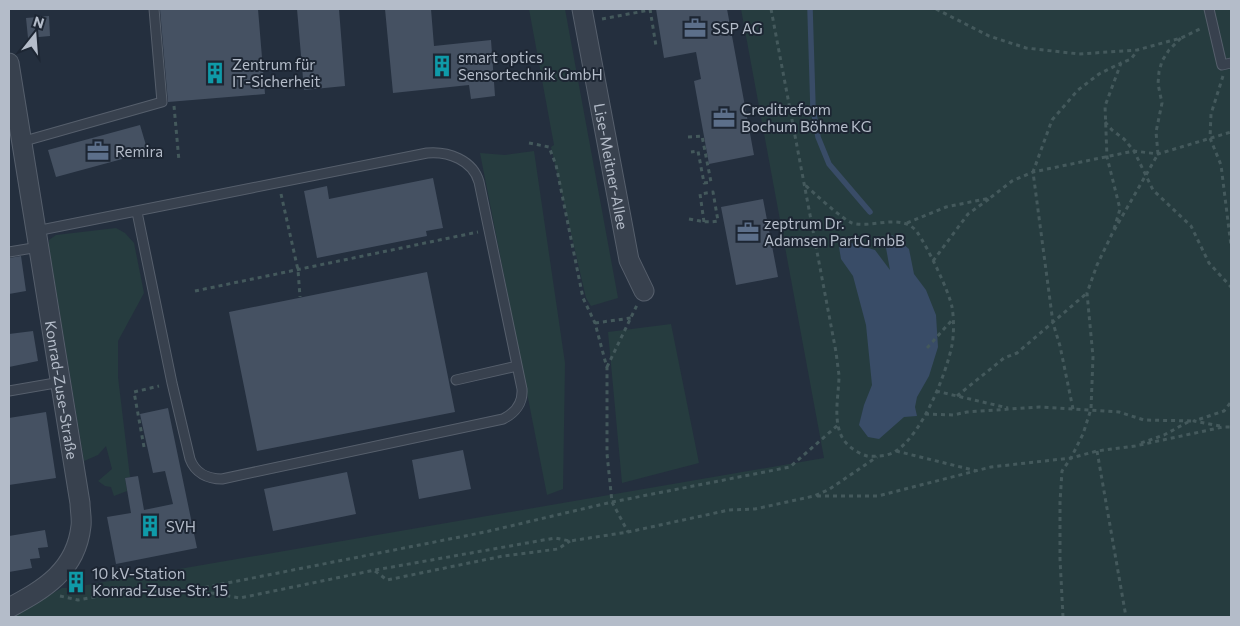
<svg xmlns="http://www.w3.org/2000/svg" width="1240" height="626" viewBox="0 0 1240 626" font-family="Commissioner,sans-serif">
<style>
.green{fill:#263c3f}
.water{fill:#394c67}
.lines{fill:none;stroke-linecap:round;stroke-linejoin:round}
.stream{stroke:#394c67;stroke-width:5.5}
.building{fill:#455162}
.lane-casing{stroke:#565f6c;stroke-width:11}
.street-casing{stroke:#565f6c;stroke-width:21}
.path{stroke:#44595c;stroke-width:3;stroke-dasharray:4 4;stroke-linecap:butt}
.lane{stroke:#38414e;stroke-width:9}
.street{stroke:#38414e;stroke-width:19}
.labels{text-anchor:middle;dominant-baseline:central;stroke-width:4;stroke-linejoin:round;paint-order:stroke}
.poi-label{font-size:15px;fill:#b4bcc9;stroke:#1d2633;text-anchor:start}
.street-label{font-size:15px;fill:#b4bcc9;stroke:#1d2633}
</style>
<rect width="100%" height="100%" fill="#242f3e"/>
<path class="green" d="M529 9H565L618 298 591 306 586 298 551 147 554 145Z
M741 9H1231V617H11L62 588H69L824 458Z
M534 151 565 363 563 489 547 495 480 153 505 155Z
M116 228 125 233 134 243 144 293 118 341V377L130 477 125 478 127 491 114 496 111 487 105 486 98 481 112 469 106 446 98 455 84 461 49 247V240L56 235Z
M671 324 699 463 622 483 608 332Z"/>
<path class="water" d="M892 235 909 249 914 274 926 290 936 315 938 347 929 376 917 397 915 407 917 416 904 417 879 439 868 437 859 425 864 405 872 385 866 325 853 276 841 259 839 247 848 242 875 250 890 270 886 248Z"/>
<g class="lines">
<path class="stream" d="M810 9 813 108 818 137 829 164 870 212"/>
</g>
<path class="building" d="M160 9H258L265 94 168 102Z
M297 9H339L345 86 304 90Z
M385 9H431L434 46 491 40 495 96 471 99 469 85 393 93Z
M656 9H727L754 155 709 164 694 81 701 79 696 52 664 58Z
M49 16 50 36 28 38 26 18Z
M140 125 148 152 56 177 48 150Z
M433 178 443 228 426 231 427 236 317 258 304 191 327 186 329 199Z
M763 199 778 277 736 285 721 207Z
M21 256 26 291 9 294V258Z
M427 272 455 412 257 451 229 312Z
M33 331 38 361 9 367V334Z
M168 408 197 548 116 564 107 517 131 513 125 478 138 476 144 510 173 504 165 471 153 473 140 414Z
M46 412 56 478 9 485V418Z
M463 450 471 489 419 499 412 460Z
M347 472 356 514 273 531 264 489Z
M45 530 48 547 38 548 40 558 30 559 32 568 9 572V536Z"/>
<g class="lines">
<g class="lane-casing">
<path id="lane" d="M1209 9 1222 65 1231 63
M21 142 162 102 154 9
M36 231 427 153C448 151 473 160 479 182L522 389C523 403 515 413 503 419L222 479C208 479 195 473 190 459L172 383 137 212
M9 252 39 247
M456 380 517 366
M9 391 61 382"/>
</g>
<g class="street-casing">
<g id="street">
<path id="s1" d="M582 9 629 260 644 291"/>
<path id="s2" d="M9 63 80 503C80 510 82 519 81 526 76 571 44 589 9 608"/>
</g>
</g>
<path class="path" d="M650 9 656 46
M771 9 836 352C837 360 838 368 839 375 839 394 833 417 841 435 845 445 857 453 867 456 876 457 889 456 896 451 922 434 946 375 952 345 954 335 954 318 952 307 949 291 927 246 917 232 902 212 872 229 852 223 842 219 814 193 805 185
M936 9 989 36 1026 48 1079 54 1137 50 1181 38 1200 29
M602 19 650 10
M1223 76 1211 114 1210 138 1221 165 1231 246
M174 106 179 161
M1105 122 1112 130 1124 139 1134 151 1153 190 1191 226 1209 263 1231 287
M688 137 702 136 711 182 704 183 698 151 691 152
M529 143 549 147 556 165 583 298 595 323 607 368V454L612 502 628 532
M281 194 298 270 300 297
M689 219C699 221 707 223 718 221L713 192 700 194 704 222
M907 223 946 207 990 198 1012 181 1033 172 1134 151 1158 154 1231 132
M1114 229 1120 209 1107 157 1105 106 1121 63 1131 59 1137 51
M933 261 968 214 989 199
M195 291 478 232
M595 323 631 318
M927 348 952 320
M607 367 637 305
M936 391 1008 408
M957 396 1004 358 1017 353 1087 293
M1073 409 1060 346 1053 323 1033 172 1052 120 1078 90 1099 74 1121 63
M925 414 953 415 967 412 1039 407 1119 412 1144 420 1194 421
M1220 426 1194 421 1224 411 1231 402
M1141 443 1164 435 1188 422
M144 447 134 392 159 386
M896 451 977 471
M1097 451 1126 617
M817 496H878L991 467 1071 458 1097 451 1135 446 1223 427H1231
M375 571 387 580 503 556 558 549 570 541
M197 589 485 532 612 502 790 467 838 425
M60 596 78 600 122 592 194 590 240 598 375 570 555 538 570 541 628 532 729 510 755 509 814 496 828 490 877 457
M1063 617 1060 559V502L1062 471 1071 458 1083 434 1091 409 1093 357 1087 293 1097 265 1112 234 1158 154 1156 132 1162 103 1158 84 1159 72 1162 61 1169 50 1181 38"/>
<use href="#lane" class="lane"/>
<use href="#street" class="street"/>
</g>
<defs>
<g id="office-bare" transform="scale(1.725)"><path d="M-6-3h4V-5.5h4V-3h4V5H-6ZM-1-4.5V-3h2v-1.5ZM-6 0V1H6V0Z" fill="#5c6f8a" stroke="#1d2633" stroke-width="2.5" paint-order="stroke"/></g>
<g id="building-bare" transform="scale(1.725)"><path d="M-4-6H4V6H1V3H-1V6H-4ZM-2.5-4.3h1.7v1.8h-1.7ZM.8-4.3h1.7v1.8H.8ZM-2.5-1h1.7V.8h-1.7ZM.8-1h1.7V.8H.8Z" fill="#0f9aa8" stroke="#1d2633" stroke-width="2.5" paint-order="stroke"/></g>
</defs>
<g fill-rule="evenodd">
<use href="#office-bare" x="695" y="28"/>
<use href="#building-bare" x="442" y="66"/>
<use href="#building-bare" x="215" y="73"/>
<use href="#office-bare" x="724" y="118"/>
<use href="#office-bare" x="98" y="151"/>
<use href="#office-bare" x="748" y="232"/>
<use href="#building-bare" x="150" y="526"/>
<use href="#building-bare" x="76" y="582"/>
</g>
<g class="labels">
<g class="poi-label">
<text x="712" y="28">SSP AG</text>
<text x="458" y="57">smart optics<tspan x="458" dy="17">Sensortechnik GmbH</tspan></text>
<text x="232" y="64">Zentrum für<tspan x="232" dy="17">IT-Sicherheit</tspan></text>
<text x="741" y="109">Creditreform<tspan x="741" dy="17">Bochum Böhme KG</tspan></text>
<text x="115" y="151">Remira</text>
<text x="764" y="223">zeptrum Dr.<tspan x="764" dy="17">Adamsen PartG mbB</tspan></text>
<text x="166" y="526">SVH</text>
<text x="92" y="573">10 kV-Station<tspan x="92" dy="17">Konrad-Zuse-Str. 15</tspan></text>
</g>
<g class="street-label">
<text stroke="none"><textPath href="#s1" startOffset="160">Lise-Meitner-Allee</textPath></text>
<text stroke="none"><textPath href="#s2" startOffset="331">Konrad-Zuse-Straße</textPath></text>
</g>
</g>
<rect width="1240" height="626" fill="none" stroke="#b4bcc9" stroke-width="20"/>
<g transform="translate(35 35) rotate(17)" stroke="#1d2633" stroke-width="4" paint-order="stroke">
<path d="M0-4L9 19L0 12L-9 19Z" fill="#b4bcc9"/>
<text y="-8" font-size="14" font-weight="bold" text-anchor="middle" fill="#b4bcc9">N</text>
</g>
</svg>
